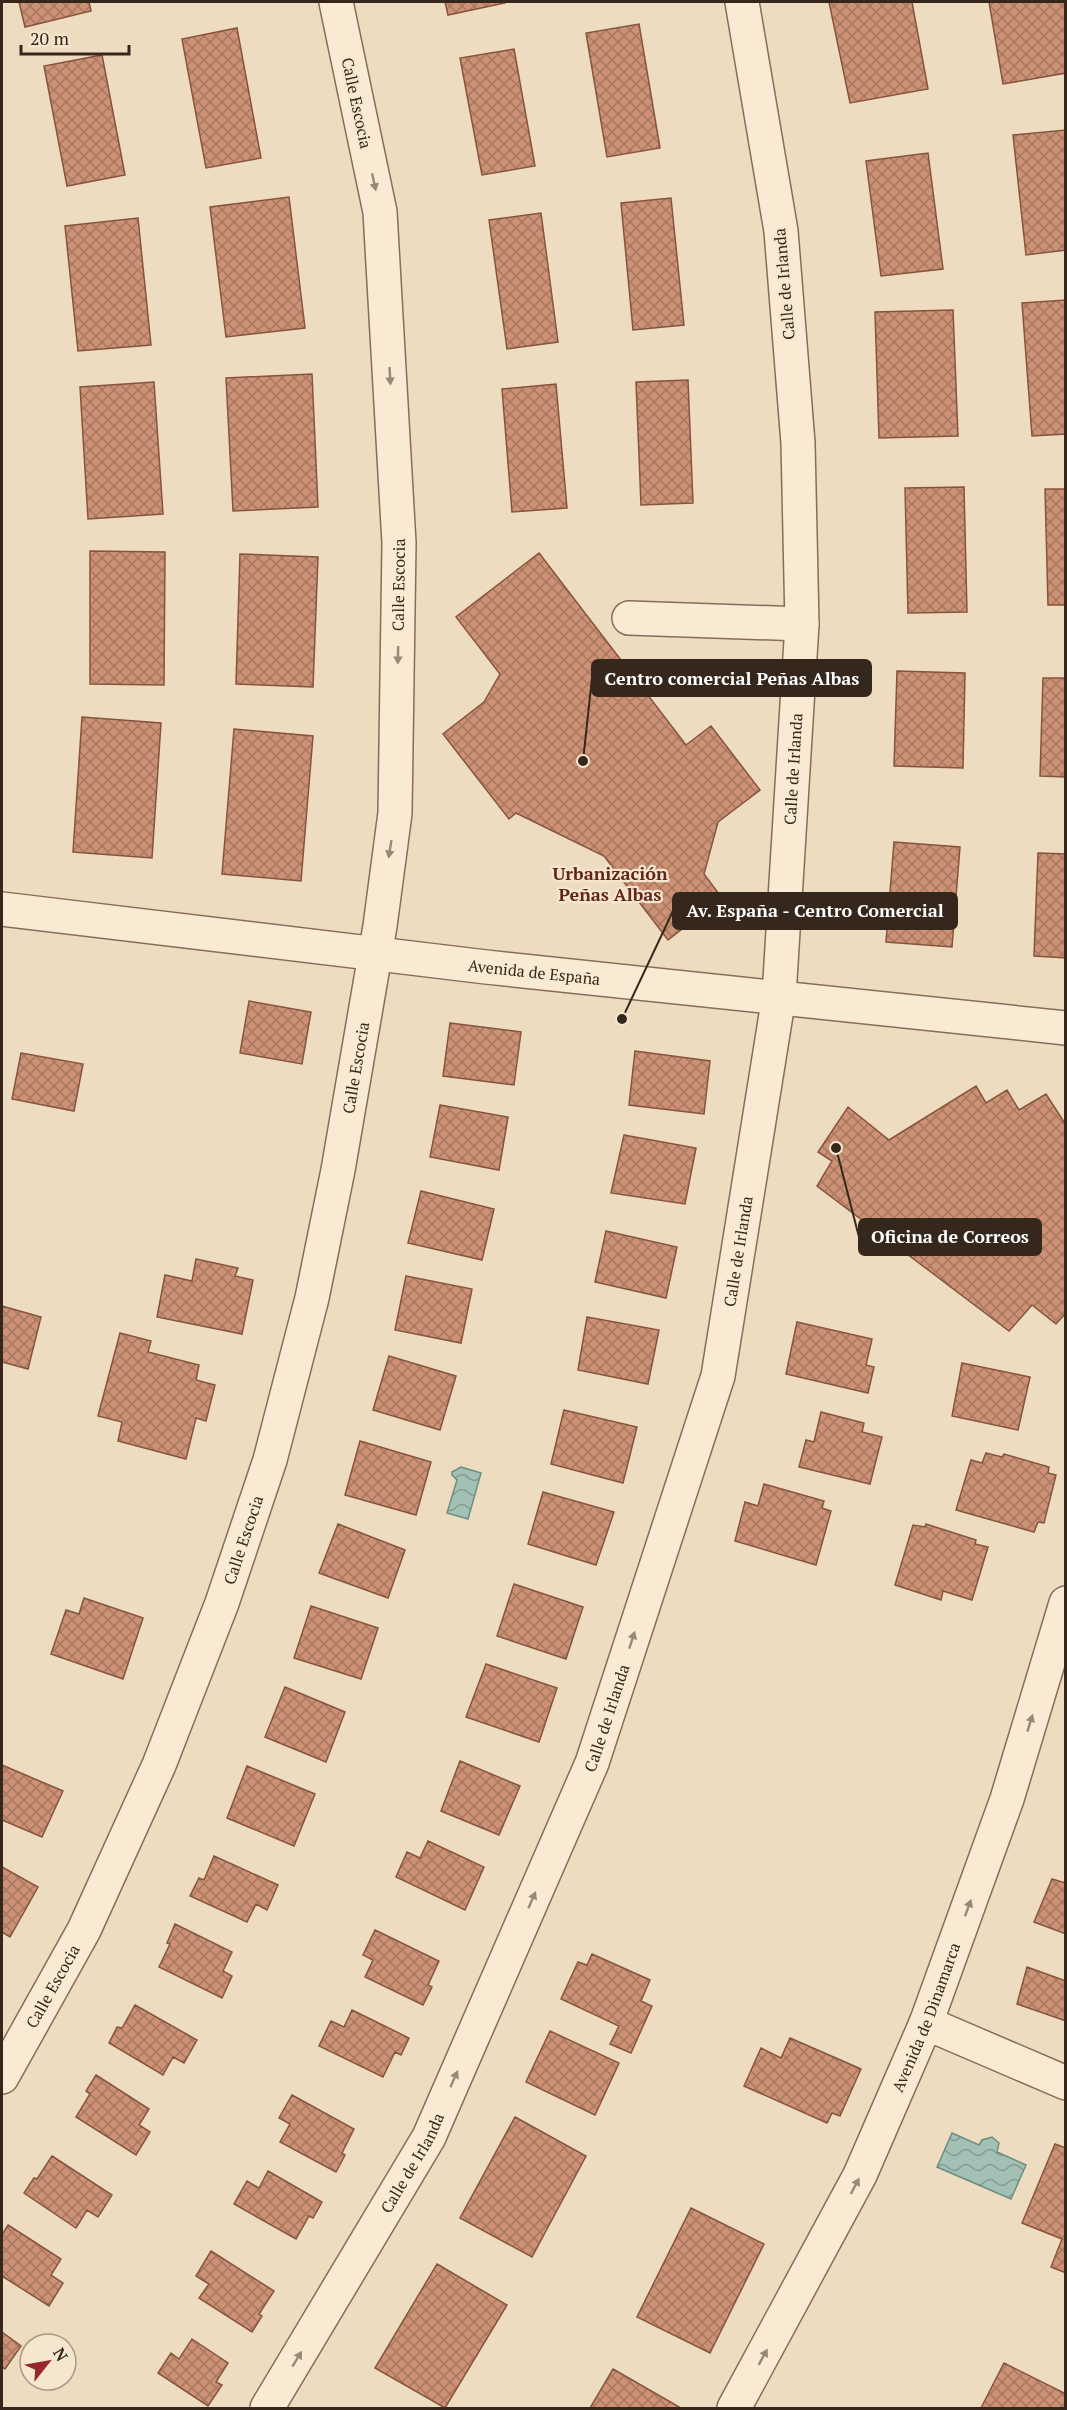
<svg xmlns="http://www.w3.org/2000/svg" width="1067" height="2410" viewBox="0 0 1067 2410" font-family="'PT Serif',serif">
<style>
.water{fill:url(#water-waves);stroke:#6a8e82;stroke-width:1.5}
.building{fill:url(#building-cross-hatch);stroke:#86543d;stroke-width:1.5}
.lines{fill:none;stroke-linecap:round;stroke-linejoin:round}
.minor-casing{stroke:#876d58;stroke-width:36}
.minor{stroke:#f9ead3;stroke-width:33}
.oneway{fill:#988878}
.labels{text-anchor:middle;dominant-baseline:central;stroke-width:4.5;stroke-linejoin:round;paint-order:stroke}
.street-label{font-size:16px;fill:#36271c;stroke:#f5e7cf}
.neighbourhood-label{font-size:18px;font-weight:bold;fill:#63251b;stroke:#f5e7cf}
.leader{fill:none;stroke:#36271c;stroke-width:2}
.callout-dot{fill:#36271c;stroke:#f5e7cf;stroke-width:2}
.callout{fill:#36271c;stroke:#36271c;stroke-width:2}
.callout-label{font-size:18px;text-anchor:middle;font-weight:bold;fill:#fff}
</style>
<defs>
<pattern id="water-waves" width="16" height="10" patternUnits="userSpaceOnUse" patternTransform="scale(1.5)"><rect width="16" height="10" fill="#a3c0b5"/><path d="M0 5q4-4 8 0t8 0" fill="none" stroke="#869c92"/></pattern>
<pattern id="building-cross-hatch" width="8" height="8" patternUnits="userSpaceOnUse" patternTransform="scale(1.5)"><rect width="8" height="8" fill="#cd9275"/><path d="M0 0l8 8M0 8l8-8" fill="none" stroke="#a7775f"/></pattern>
</defs>
<rect width="100%" height="100%" fill="#eedcc0"/>
<path class="water" d="M461 1467 481 1473 468 1519 447 1513 457 1480 452 1475V1472Z
M952 2133 979 2145 982 2140 992 2137 999 2143 997 2152 1026 2165 1011 2199 937 2167Z"/>
<path class="building" d="M19 2H89L91 11 25 27Z
M445 2H505V3L448 15Z
M829 2H912L928 89 850 103Z
M989 2H1066V73L1003 84Z
M639 24 660 148 607 157 586 33Z
M237 28 261 158 206 168 182 39Z
M514 49 535 166 482 175 460 58Z
M102 55 125 175 67 186 44 66Z
M1066 130V250L1026 255 1013 135Z
M928 153 943 269 881 276 866 161Z
M289 197 305 328 226 337 210 207Z
M671 198 684 325 633 330 621 203Z
M541 213 558 342 507 349 489 220Z
M138 218 151 345 78 351 65 226Z
M1066 300V434L1032 436 1022 303Z
M953 310 958 436 879 438 875 312Z
M312 374 318 507 233 511 226 378Z
M688 380 693 503 641 505 636 382Z
M154 382 163 514 88 519 80 387Z
M556 384 567 508 512 512 502 389Z
M964 487 967 612 908 613 905 488Z
M1045 489H1066V605H1048Z
M90 551 165 552 164 685 90 684Z
M539 553 686 745 711 726 760 790 718 822 704 874 722 898 668 940 604 856 516 813 509 819 443 734 484 702 500 674 456 617Z
M240 554 318 557 313 687 236 684Z
M897 671 965 673 963 768 894 766Z
M1043 678H1066V777L1040 776Z
M82 717 161 723 152 858 73 852Z
M234 729 313 736 301 881 222 874Z
M894 842 960 847 952 947 886 942Z
M1038 853 1066 854V958L1034 956Z
M249 1001 311 1012 302 1064 240 1053Z
M450 1023 521 1032 514 1085 443 1076Z
M635 1051 710 1061 704 1114 629 1105Z
M21 1053 83 1064 74 1111 12 1099Z
M976 1086 986 1103 1007 1090 1019 1110 1046 1094 1066 1125V1313L1056 1324 1032 1305 1009 1331 817 1186 832 1161 818 1152 848 1107 889 1140Z
M440 1105 508 1117 499 1170 430 1157Z
M624 1135 696 1148 685 1204 611 1193Z
M421 1191 494 1209 482 1260 408 1243Z
M606 1231 677 1247 666 1298 595 1282Z
M196 1259 238 1268 235 1276 253 1280 242 1334 157 1317 165 1275 192 1281Z
M406 1276 472 1289 461 1343 395 1330Z
M2 1306 41 1317 28 1369 2 1362Z
M587 1317 659 1330 648 1384 578 1370Z
M797 1322 872 1339 866 1365 874 1367 868 1393 786 1374Z
M120 1333 151 1341 148 1352 199 1365 196 1380 215 1385 206 1421 196 1418 186 1459 118 1441 122 1422 98 1416Z
M389 1356 456 1376 440 1430 373 1410Z
M962 1363 1030 1377 1018 1430 952 1416Z
M564 1410 637 1427 623 1483 551 1464Z
M821 1412 864 1423 862 1432 882 1437 870 1484 799 1467 806 1440 814 1442Z
M360 1441 431 1462 416 1515 345 1495Z
M986 1453 1002 1457 1004 1454 1049 1467 1048 1473 1056 1475 1044 1523 1038 1522 1034 1532 956 1510 971 1460 982 1463Z
M764 1484 824 1501 822 1508 831 1511 816 1565 735 1541 745 1502 758 1506Z
M543 1492 614 1512 596 1565 528 1544Z
M338 1524 405 1550 388 1598 319 1573Z
M926 1524 976 1540 975 1544 988 1547 972 1600 943 1591 941 1600 895 1585 913 1525 925 1527Z
M514 1584 583 1607 566 1659 497 1636Z
M84 1598 143 1618 123 1679 51 1654 66 1610 79 1614Z
M311 1606 378 1628 361 1679 294 1658Z
M486 1664 557 1688 539 1742 466 1717Z
M285 1687 345 1712 326 1762 265 1737Z
M460 1761 520 1786 499 1835 441 1811Z
M2 1765 63 1791 42 1837 2 1820Z
M247 1766 315 1794 294 1846 227 1818Z
M428 1841 484 1867 465 1910 396 1877 407 1852 420 1858Z
M214 1856 278 1885 267 1910 256 1904 247 1922 190 1896 199 1878 204 1880Z
M2 1867 38 1887 10 1937 2 1932Z
M1052 1879 1066 1883V1934L1034 1922Z
M175 1924 232 1952 223 1971 232 1976 222 1998 159 1967 170 1944 167 1943Z
M375 1930 439 1961 428 1985 432 1987 423 2005 365 1977 373 1960 363 1955Z
M592 1954 650 1980 641 2001 652 2006 631 2053 610 2044 619 2026 561 1999 578 1962 587 1965Z
M1027 1967 1066 1981V2021L1017 2004Z
M135 2005 197 2040 184 2063 173 2057 163 2075 109 2043 117 2027 122 2028Z
M352 2010 409 2038 401 2055 395 2052 383 2077 319 2046 331 2021 344 2027Z
M550 2031 619 2063 595 2115 526 2082Z
M790 2038 861 2069 840 2116 832 2113 827 2123 744 2086 761 2048 781 2058Z
M96 2075 149 2109 139 2125 150 2132 136 2155 76 2117 90 2094 86 2091Z
M292 2095 354 2129 342 2153 345 2155 336 2172 280 2142 290 2124 279 2118Z
M515 2117 586 2156 532 2257 460 2218Z
M1055 2144 1066 2148V2273L1051 2267 1062 2239 1022 2223Z
M52 2156 112 2195 98 2217 87 2210 76 2228 24 2193 34 2178 37 2179Z
M268 2171 322 2202 313 2218 309 2216 296 2239 234 2204 247 2181 259 2188Z
M691 2208 764 2244 710 2353 637 2317Z
M8 2225 61 2259 51 2275 63 2283 49 2306 2 2276V2235Z
M211 2251 274 2291 259 2314 262 2316 252 2332 199 2298 209 2284 196 2276Z
M437 2264 507 2305 445 2408 375 2368Z
M2 2332 21 2346 5 2369 2 2367Z
M192 2339 228 2363 216 2382 222 2385 208 2406 158 2373 171 2353 179 2359Z
M1004 2363 1066 2394V2408H981Z
M613 2369 681 2408H590Z"/>
<g class="lines">
<g class="minor-casing">
<g id="minor">
<path d="M629 618 802 624"/>
<path id="s1" d="M2 909 486 967 1066 1028"/>
<path d="M926 2023 1066 2083"/>
<path id="s2" d="M2 2077 84 1930 159 1765 222 1603 270 1460 312 1298 338 1170 380 926 395 813 399 543 380 212 336 2"/>
<path id="s3" d="M267 2408 429 2137 592 1763 718 1376 779 996 802 624 798 443 781 231 742 2"/>
<path id="s4" d="M734 2408 860 2175 926 2023 1007 1799 1066 1603"/>
</g>
</g>
<use href="#minor" class="minor"/>
</g>
<defs><path id="oneway-solid" d="M-6-.8H1V-3.2L6.5 0L1 3.2V.8H-6Z" transform="scale(1.5)"/></defs>
<g class="oneway">
<use href="#oneway-solid" transform="translate(374 182) rotate(78)"/>
<use href="#oneway-solid" transform="translate(390 376) rotate(87)"/>
<use href="#oneway-solid" transform="translate(398 655) rotate(91)"/>
<use href="#oneway-solid" transform="translate(390 849) rotate(99)"/>
<use href="#oneway-solid" transform="translate(632 1640) rotate(-72)"/>
<use href="#oneway-solid" transform="translate(1030 1723) rotate(-73)"/>
<use href="#oneway-solid" transform="translate(532 1900) rotate(-66)"/>
<use href="#oneway-solid" transform="translate(968 1908) rotate(-70)"/>
<use href="#oneway-solid" transform="translate(454 2079) rotate(-66)"/>
<use href="#oneway-solid" transform="translate(855 2186) rotate(-62)"/>
<use href="#oneway-solid" transform="translate(763 2357) rotate(-61)"/>
<use href="#oneway-solid" transform="translate(297 2359) rotate(-59)"/>
</g>
<g class="labels">
<g class="street-label">
<text transform="translate(357 103) rotate(78)">Calle Escocia</text>
<text transform="translate(784 284) rotate(-95)">Calle de Irlanda</text>
<text stroke="none"><textPath href="#s2" startOffset="1562">Calle Escocia</textPath></text>
<text stroke="none"><textPath href="#s3" startOffset="1743">Calle de Irlanda</textPath></text>
<text stroke="none"><textPath href="#s1" startOffset="536">Avenida de España</textPath></text>
<text stroke="none"><textPath href="#s2" startOffset="1076">Calle Escocia</textPath></text>
<text stroke="none"><textPath href="#s3" startOffset="1257">Calle de Irlanda</textPath></text>
<text stroke="none"><textPath href="#s2" startOffset="590">Calle Escocia</textPath></text>
<text stroke="none"><textPath href="#s3" startOffset="771">Calle de Irlanda</textPath></text>
<text stroke="none"><textPath href="#s2" startOffset="104">Calle Escocia</textPath></text>
<text stroke="none"><textPath href="#s4" startOffset="436">Avenida de Dinamarca</textPath></text>
<text stroke="none"><textPath href="#s3" startOffset="285">Calle de Irlanda</textPath></text>
</g>
<g class="neighbourhood-label">
<text x="610" y="873">Urbanización<tspan x="610" dy="21">Peñas Albas</tspan></text>
</g>
</g>
<path class="leader" d="M583 761L592 678M622 1019L673 911M836 1148L859 1237"/>
<g class="callout-dot">
<circle cx="583" cy="761" r="6"/>
<circle cx="622" cy="1019" r="6"/>
<circle cx="836" cy="1148" r="6"/>
</g>
<g class="callout">
<rect x="592" y="660" width="279" height="36" rx="6"/>
<rect x="673" y="893" width="284" height="36" rx="6"/>
<rect x="859" y="1219" width="182" height="36" rx="6"/>
</g>
<g class="callout-label">
<text x="732" y="685">Centro comercial Peñas Albas</text>
<text x="815" y="917">Av. España - Centro Comercial</text>
<text x="950" y="1243">Oficina de Correos</text>
</g>
<rect width="1067" height="2410" fill="none" stroke="#36271c" stroke-width="6"/>
<g transform="translate(48 2362) rotate(59)"><circle r="28" fill="#f5e7cf" stroke="#a99a87" stroke-width="1.5"/>
<path d="M0-4.5L10 22L0 15L-10 22Z" fill="#962731"/>
<text y="-9" font-size="16" font-weight="bold" text-anchor="middle" fill="#36271c">N</text>
</g>
<path d="M21 45v9h108v-9" fill="none" stroke="#36271c" stroke-width="3"/>
<text x="30" y="45" font-size="18" fill="#36271c" stroke="#f5e7cf" stroke-width="4.5" paint-order="stroke">20 m</text>
</svg>
